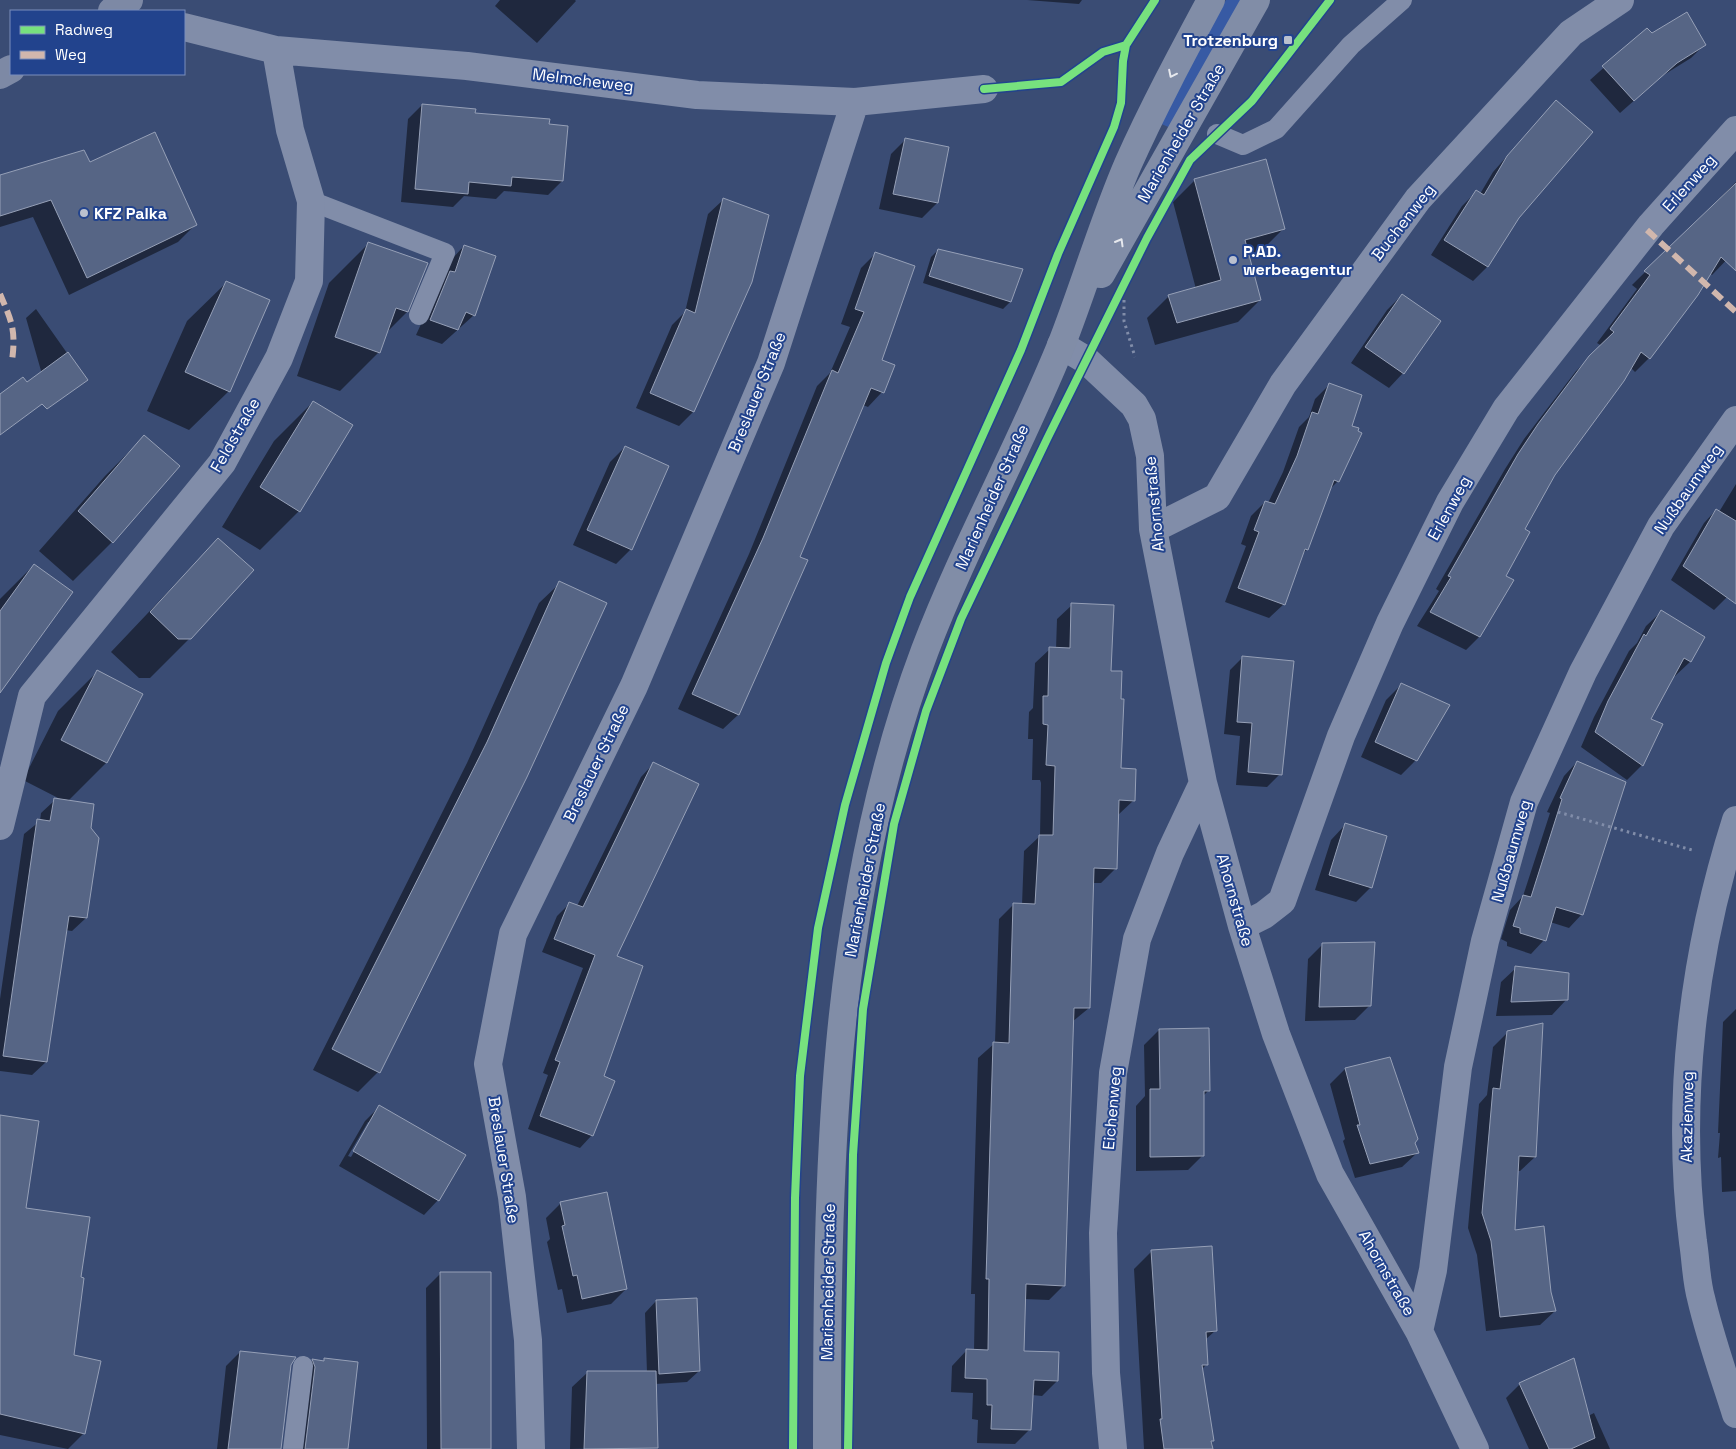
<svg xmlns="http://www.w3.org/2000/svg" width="1736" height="1449" viewBox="0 0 1736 1449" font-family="'Space Grotesk',sans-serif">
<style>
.green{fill:#375aa4}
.shadow{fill:#0007;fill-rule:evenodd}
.building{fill:#566585;stroke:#96a0b7}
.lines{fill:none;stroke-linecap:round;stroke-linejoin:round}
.path{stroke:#818da9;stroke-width:3;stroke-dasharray:2.5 4;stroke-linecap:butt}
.lane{stroke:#818da9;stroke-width:20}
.street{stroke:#818da9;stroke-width:28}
.secondary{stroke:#7d89a5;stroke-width:28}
.primary{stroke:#818da7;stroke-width:28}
.quiet{stroke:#d1b7ad;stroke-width:6;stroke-dasharray:12 6;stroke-linecap:butt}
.cycleway-casing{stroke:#22438d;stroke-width:11}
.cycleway{stroke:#77e17e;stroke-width:8}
.oneway{stroke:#e6e8ed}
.poi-dot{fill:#bac0ce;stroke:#22438d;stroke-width:2}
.labels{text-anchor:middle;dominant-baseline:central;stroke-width:4;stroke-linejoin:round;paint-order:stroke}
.poi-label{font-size:16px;font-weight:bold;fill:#fff;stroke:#22438d;text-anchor:start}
.street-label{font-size:16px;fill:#fff;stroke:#22438d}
</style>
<rect width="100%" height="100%" fill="#3a4c74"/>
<path class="green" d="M1226 0H1245L1173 129 1159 123Z"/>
<path class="shadow" d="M500 0H575L576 1 537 43 495 6Z
M1027 0H1082L1079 4Z
M1647 29 1652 35 1704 45 1691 58 1662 76 1620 113 1590 80Z
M1556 101 1518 217 1487 267 1473 281 1431 255 1462 206 1476 192 1480 194 1493 172Z
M422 105 548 125 562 181 548 195 504 191 496 199 464 196 453 207 401 202 408 119Z
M906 139 948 148 937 203 922 218 879 209 891 154Z
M89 164 196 224 178 242 69 295 33 217 0 227V176Z
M1195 180 1283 229 1261 251 1248 254 1260 300 1238 322 1155 345 1147 318 1169 296 1196 289 1173 202Z
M1736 182V250L1712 275 1710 273 1649 358 1635 372 1631 368 1554 474 1523 530 1479 637 1466 650 1417 626 1439 591 1436 589 1505 469 1524 439 1576 371 1602 346 1597 343 1637 289 1632 285Z
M723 200 693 412 679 426 636 408 672 325 685 312 708 214Z
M368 244 426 264 407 312 386 333 379 352 340 391 297 376 329 283Z
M464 246 474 315 442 344 416 335 450 261Z
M938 250 1010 302 1003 309 923 283 931 257Z
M876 253 882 392 868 407 863 405 799 557 807 561 738 715 723 729 678 709 749 554 817 386 830 373 850 327 841 324 861 268Z
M227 282 229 391 189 430 147 411 187 321Z
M1402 295 1403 373 1389 388 1351 363 1387 310Z
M36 309 86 380 51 406 26 318Z
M1329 385 1350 426 1338 481 1328 491 1307 549 1302 555 1284 604 1269 618 1225 602 1246 546 1241 544 1251 516 1265 502 1268 503 1283 472 1299 427 1309 417 1315 399Z
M313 402 299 511 260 550 222 527 274 441Z
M144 437 112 542 73 581 39 551 105 476Z
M625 447 631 549 616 564 573 545 610 462Z
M1736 484V578L1727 597 1714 610 1671 580 1704 523 1716 510 1719 512Z
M218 539 190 638 150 678H139L111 652Z
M34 565 0 686V599Z
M560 583 378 1072 358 1092 313 1070 467 763 539 603Z
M1072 605 1110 672 1119 769 1134 800 1118 815 1116 868 1101 883H1092L1089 1008 1072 1022 1064 1285 1049 1300 1024 1299 1023 1352 1057 1381 1042 1396 1032 1395 1030 1429 1015 1444 977 1443 978 1420 972 1419 973 1393 951 1392 952 1366 966 1351H974L975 1294H971L978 1058 995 1043 999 919 1013 905H1022L1024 851 1040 836 1041 783 1040 780H1032L1033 739H1028L1029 712 1033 708 1035 663 1050 649H1056L1057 619Z
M1661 612 1704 637 1690 662 1675 676 1673 675 1649 719 1642 765 1627 780 1581 747 1594 717 1629 651 1637 643 1646 626Z
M1243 657 1280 774 1267 787 1236 785 1240 736 1224 734 1230 670Z
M97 672 141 694 106 763 67 802 89 828 86 918 72 931 65 930 46 1062 32 1075 0 1071V999L24 834 40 821 41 813 55 800 64 801 23 780 58 711Z
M1401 685 1416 760 1401 775 1361 757 1386 700Z
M1577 762 1582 914 1569 928 1550 922 1544 940 1531 954 1507 946V942L1501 939 1510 910 1523 896 1550 813 1547 812 1564 776Z
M653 764 616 957 602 1077 592 1135 580 1148 528 1129 548 1075 543 1073 583 968 542 952 557 916 570 903 577 906 641 777Z
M1345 825 1371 887 1356 902 1315 890 1331 840Z
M1323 944 1370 1005 1355 1020 1305 1021 1308 959Z
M1516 968 1566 1000 1552 1015 1496 1016 1501 982Z
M1736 1009V1191L1722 1192 1721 1157 1718 1158 1720 1133H1718L1723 1022Z
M1159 1030 1209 1090 1202 1097 1203 1155 1188 1170 1136 1171V1106L1145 1096 1144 1045Z
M1508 1032 1535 1157 1520 1171H1517L1514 1231 1550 1292 1555 1311 1540 1325 1486 1331 1477 1255 1468 1228 1479 1104 1487 1095 1493 1047Z
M1345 1069 1414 1143 1417 1153 1402 1167 1355 1178 1343 1141 1345 1139 1330 1084Z
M379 1107 438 1200 424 1215 339 1166 365 1121ZM368 1122H371L351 1157 348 1156Z
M0 1117 25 1209 80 1278 73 1356 84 1433 68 1449 0 1435Z
M561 1203 626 1289 611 1304 567 1313 562 1289 558 1290 547 1242 550 1239 546 1218Z
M1152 1251 1215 1331 1205 1340 1207 1364 1201 1370 1213 1449H1144L1134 1269Z
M441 1273 490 1449H427L426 1288Z
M656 1301 699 1371 687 1382 655 1384 656 1447 570 1449 572 1387 587 1373H647L645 1313Z
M240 1352 290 1364 280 1449H217L226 1366Z
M313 1360 347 1449H294L299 1374Z
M1520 1384 1588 1416 1594 1413 1610 1449H1529L1506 1398Z"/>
<path class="building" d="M1687 12 1706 45 1677 63 1634 101 1602 66 1647 28 1652 33Z
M1556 100 1593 132 1519 218 1488 267 1444 240 1476 190 1484 195 1507 156Z
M422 104 476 109 475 113 550 119 549 124 568 126 563 181 512 177 511 186 469 182 468 194 415 189Z
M155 132 197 225 87 278 51 200 0 216V175L84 150 90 162Z
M905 138 949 147 938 203 893 194Z
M1266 159 1285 229 1245 240 1261 300 1177 323 1168 295 1221 280 1194 179Z
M1736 183V271L1721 257 1698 295 1650 359 1641 352 1624 381 1555 475 1525 529 1530 532 1506 576 1514 580 1480 637 1430 612 1451 577 1448 576 1518 454 1538 424 1589 356 1614 332 1610 329 1650 275 1644 271Z
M723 198 769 215 752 282 694 412 650 393 686 309 695 313Z
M368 242 428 263 408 312 396 308 380 353 335 337Z
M464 245 496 256 475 316 466 312 458 330 430 320 450 271 455 272Z
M938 249 1023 269 1011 302 929 276Z
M875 252 915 266 882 360 895 365 884 393 871 388 800 557 808 560 739 715 692 694 763 538 832 370 838 373 864 312 855 309Z
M226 281 270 300 230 392 185 372Z
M1402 294 1441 321 1404 374 1365 347Z
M68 352 88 380 47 409 42 404 0 435V394L23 377 27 382Z
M1329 383 1362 395 1352 426 1359 428 1358 431 1362 433 1339 482 1334 480 1308 550 1305 549 1285 605 1238 588 1259 532 1254 530 1265 501 1275 504 1297 456 1312 412 1318 414Z
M313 401 353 425 300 512 260 487Z
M144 435 180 466 113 543 78 511Z
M625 446 669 466 632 550 587 530Z
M1716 509 1736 521V604L1683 566Z
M218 538 254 570 191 639H178L150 612Z
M34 564 73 592 0 693V611Z
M559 581 607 603 527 777 380 1073 332 1049 487 742Z
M1071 603 1114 605 1111 671H1122L1121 699H1124L1121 768 1136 769 1135 801 1119 800 1117 869 1094 868 1090 1008H1074L1065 1286 1026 1284 1024 1351 1059 1352 1058 1381 1034 1380 1031 1430 991 1429 992 1405H987V1379L965 1378 966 1349 988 1350 989 1279H986L993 1042 1009 1043 1013 903 1035 904 1039 835H1053L1055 768V766L1046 765 1048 725 1043 724V696H1048L1049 647 1070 648Z
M1661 610 1705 637 1691 662 1684 658 1651 719 1663 724 1643 766 1595 732 1608 701 1644 634 1646 636Z
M1242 656 1294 661 1282 775 1248 772 1252 723 1237 722Z
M97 670 143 694 107 763 61 740Z
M1401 683 1450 705 1417 761 1375 742Z
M1577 761 1626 782 1583 915 1556 907 1546 941 1520 933V928L1513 926 1523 895 1531 897 1562 799 1560 798Z
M653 762 699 784 617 956 643 966 604 1076 615 1081 593 1136 540 1116 560 1062 555 1060 595 955 554 939 569 902 583 907Z
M54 798 94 804 91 828 99 838 87 918 69 916 47 1062 3 1056 37 819 50 821Z
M1345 823 1387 836 1372 888 1329 875Z
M1375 942 1371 1006 1319 1007 1322 943Z
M1515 966 1569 973 1568 1000 1511 1002Z
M1543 1023 1536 1157 1519 1156 1515 1230 1544 1226 1551 1292 1556 1311 1500 1317 1491 1241 1482 1213 1493 1088 1500 1089 1507 1031Z
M1209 1028 1210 1091H1204V1156L1150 1157V1089H1160L1159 1029Z
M1390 1057 1418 1139 1415 1143 1419 1153 1370 1164 1357 1125H1360L1345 1068Z
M379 1105 466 1155 439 1201 353 1151Z
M0 1115 39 1121 26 1208 90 1217 81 1277 84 1278 74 1355 101 1361 85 1434 0 1414Z
M607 1192 627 1289 582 1299 577 1275 573 1276 562 1226 565 1225 560 1202Z
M1212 1246 1217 1331 1206 1332 1208 1365H1202L1214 1441H1211L1213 1449H1164L1160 1419H1162L1151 1250Z
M440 1272H491V1449H441Z
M697 1298 700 1371 659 1374 656 1300Z
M240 1351 296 1357 291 1365 281 1449H228Z
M324 1358 358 1362 348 1449H305L315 1367 312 1359 324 1361Z
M1574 1358 1595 1438 1571 1449H1549L1519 1383Z
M587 1371H656L658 1448 584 1449Z"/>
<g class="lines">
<path class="path" d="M1124 300V321L1135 357
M1558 812 1692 850"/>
<path class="lane" d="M1217 134 1243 145 1276 129 1351 45 1402 0
M311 201 445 253 419 315
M293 1449 303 1366"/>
<path class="street" d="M184 27 276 50 467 66 697 95 855 102 984 89
M1061 345 1086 360 1134 405 1142 419 1150 456 1153 529 1203 783 1242 926 1276 1034 1330 1174 1419 1331 1475 1449
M1153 529 1217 497 1283 384 1418 199 1571 33 1620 0
M1736 820C1693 955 1675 1101 1693 1242 1696 1261 1696 1280 1701 1298 1710 1337 1724 1376 1736 1414
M0 826 32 696 222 463 279 358 309 281 311 201 290 130 276 50
M1242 926 1264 915 1282 901 1341 736 1390 623 1450 502 1506 409 1651 225 1736 130
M1419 1331 1433 1270 1458 1067 1485 941 1524 802 1583 672 1661 526 1736 420
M531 1449 528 1340 512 1197 488 1064 513 934 634 686 771 363 855 102
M1113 1449 1106 1373 1103 1233 1113 1073 1137 939 1170 853 1203 783"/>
<path class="secondary" d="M112 11 129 0
M0 75 11 69"/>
<path class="primary" d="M1101 274 1256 0
M827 1449C827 1180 829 905 925 650 965 545 1020 447 1062 343 1085 284 1103 222 1128 164 1153 108 1182 54 1211 0"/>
<path class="quiet" d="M1647 230 1736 312
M0 294C12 322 16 330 12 361"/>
<g class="cycleway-casing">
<path id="cycleway" d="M984 89 1061 82 1103 52 1126 45
M793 1449 795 1198 800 1076 818 928 845 805 886 663 910 597 1021 350 1058 254 1114 127 1121 103 1123 61 1126 45 1155 0
M848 1449 853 1155 863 1009 894 824 926 711 961 619 1047 439 1147 238 1190 160 1252 101 1330 0"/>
</g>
<use href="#cycleway" class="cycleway"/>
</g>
<defs><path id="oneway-chevron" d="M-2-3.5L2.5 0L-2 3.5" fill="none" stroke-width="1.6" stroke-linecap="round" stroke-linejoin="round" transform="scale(1.25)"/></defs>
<g class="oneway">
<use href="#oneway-chevron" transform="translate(1172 74) rotate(116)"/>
<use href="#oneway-chevron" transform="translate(1120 242) rotate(-60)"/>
</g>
<g class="poi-dot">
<rect x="1283" y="35" width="10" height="10" rx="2.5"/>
<circle cx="84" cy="213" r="5"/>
<circle cx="1233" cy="260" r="5"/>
</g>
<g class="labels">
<g class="poi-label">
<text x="1278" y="40" text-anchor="end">Trotzenburg</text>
<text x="94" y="213">KFZ Palka</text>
<text x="1243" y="251">P.AD.<tspan x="1243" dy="18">werbeagentur</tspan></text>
</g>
<g class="street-label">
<text transform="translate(583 80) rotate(7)">Melmcheweg</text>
<text transform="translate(1181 133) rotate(-60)">Marienheider Straße</text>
<text transform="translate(1689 183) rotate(-48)">Erlenweg</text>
<text transform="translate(1403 222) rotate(-52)">Buchenweg</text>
<text transform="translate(757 392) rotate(-68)">Breslauer Straße</text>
<text transform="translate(235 435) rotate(-60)">Feldstraße</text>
<text transform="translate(1688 489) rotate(-55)">Nußbaumweg</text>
<text transform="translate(992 497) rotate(-66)">Marienheider Straße</text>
<text transform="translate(1154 504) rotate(-95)">Ahornstraße</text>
<text transform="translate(1449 508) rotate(-61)">Erlenweg</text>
<text transform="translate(596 763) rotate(-64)">Breslauer Straße</text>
<text transform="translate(1511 851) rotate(-74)">Nußbaumweg</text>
<text transform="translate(865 880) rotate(-79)">Marienheider Straße</text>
<text transform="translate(1235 900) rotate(74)">Ahornstraße</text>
<text transform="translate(1112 1108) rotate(-85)">Eichenweg</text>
<text transform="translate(1687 1117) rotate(-89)">Akazienweg</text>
<text transform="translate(504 1160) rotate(81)">Breslauer Straße</text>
<text transform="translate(1387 1273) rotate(60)">Ahornstraße</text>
<text transform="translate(828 1282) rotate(-89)">Marienheider Straße</text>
</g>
</g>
<rect x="10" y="10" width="175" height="65" fill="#22438d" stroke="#7a8ebb"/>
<rect x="20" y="26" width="25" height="8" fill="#77e17e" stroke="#7a8ebb"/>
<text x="55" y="35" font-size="15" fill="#ffffff">Radweg</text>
<rect x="20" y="51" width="25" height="8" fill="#d1b7ad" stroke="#7a8ebb"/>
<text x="55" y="60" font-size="15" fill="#ffffff">Weg</text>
</svg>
